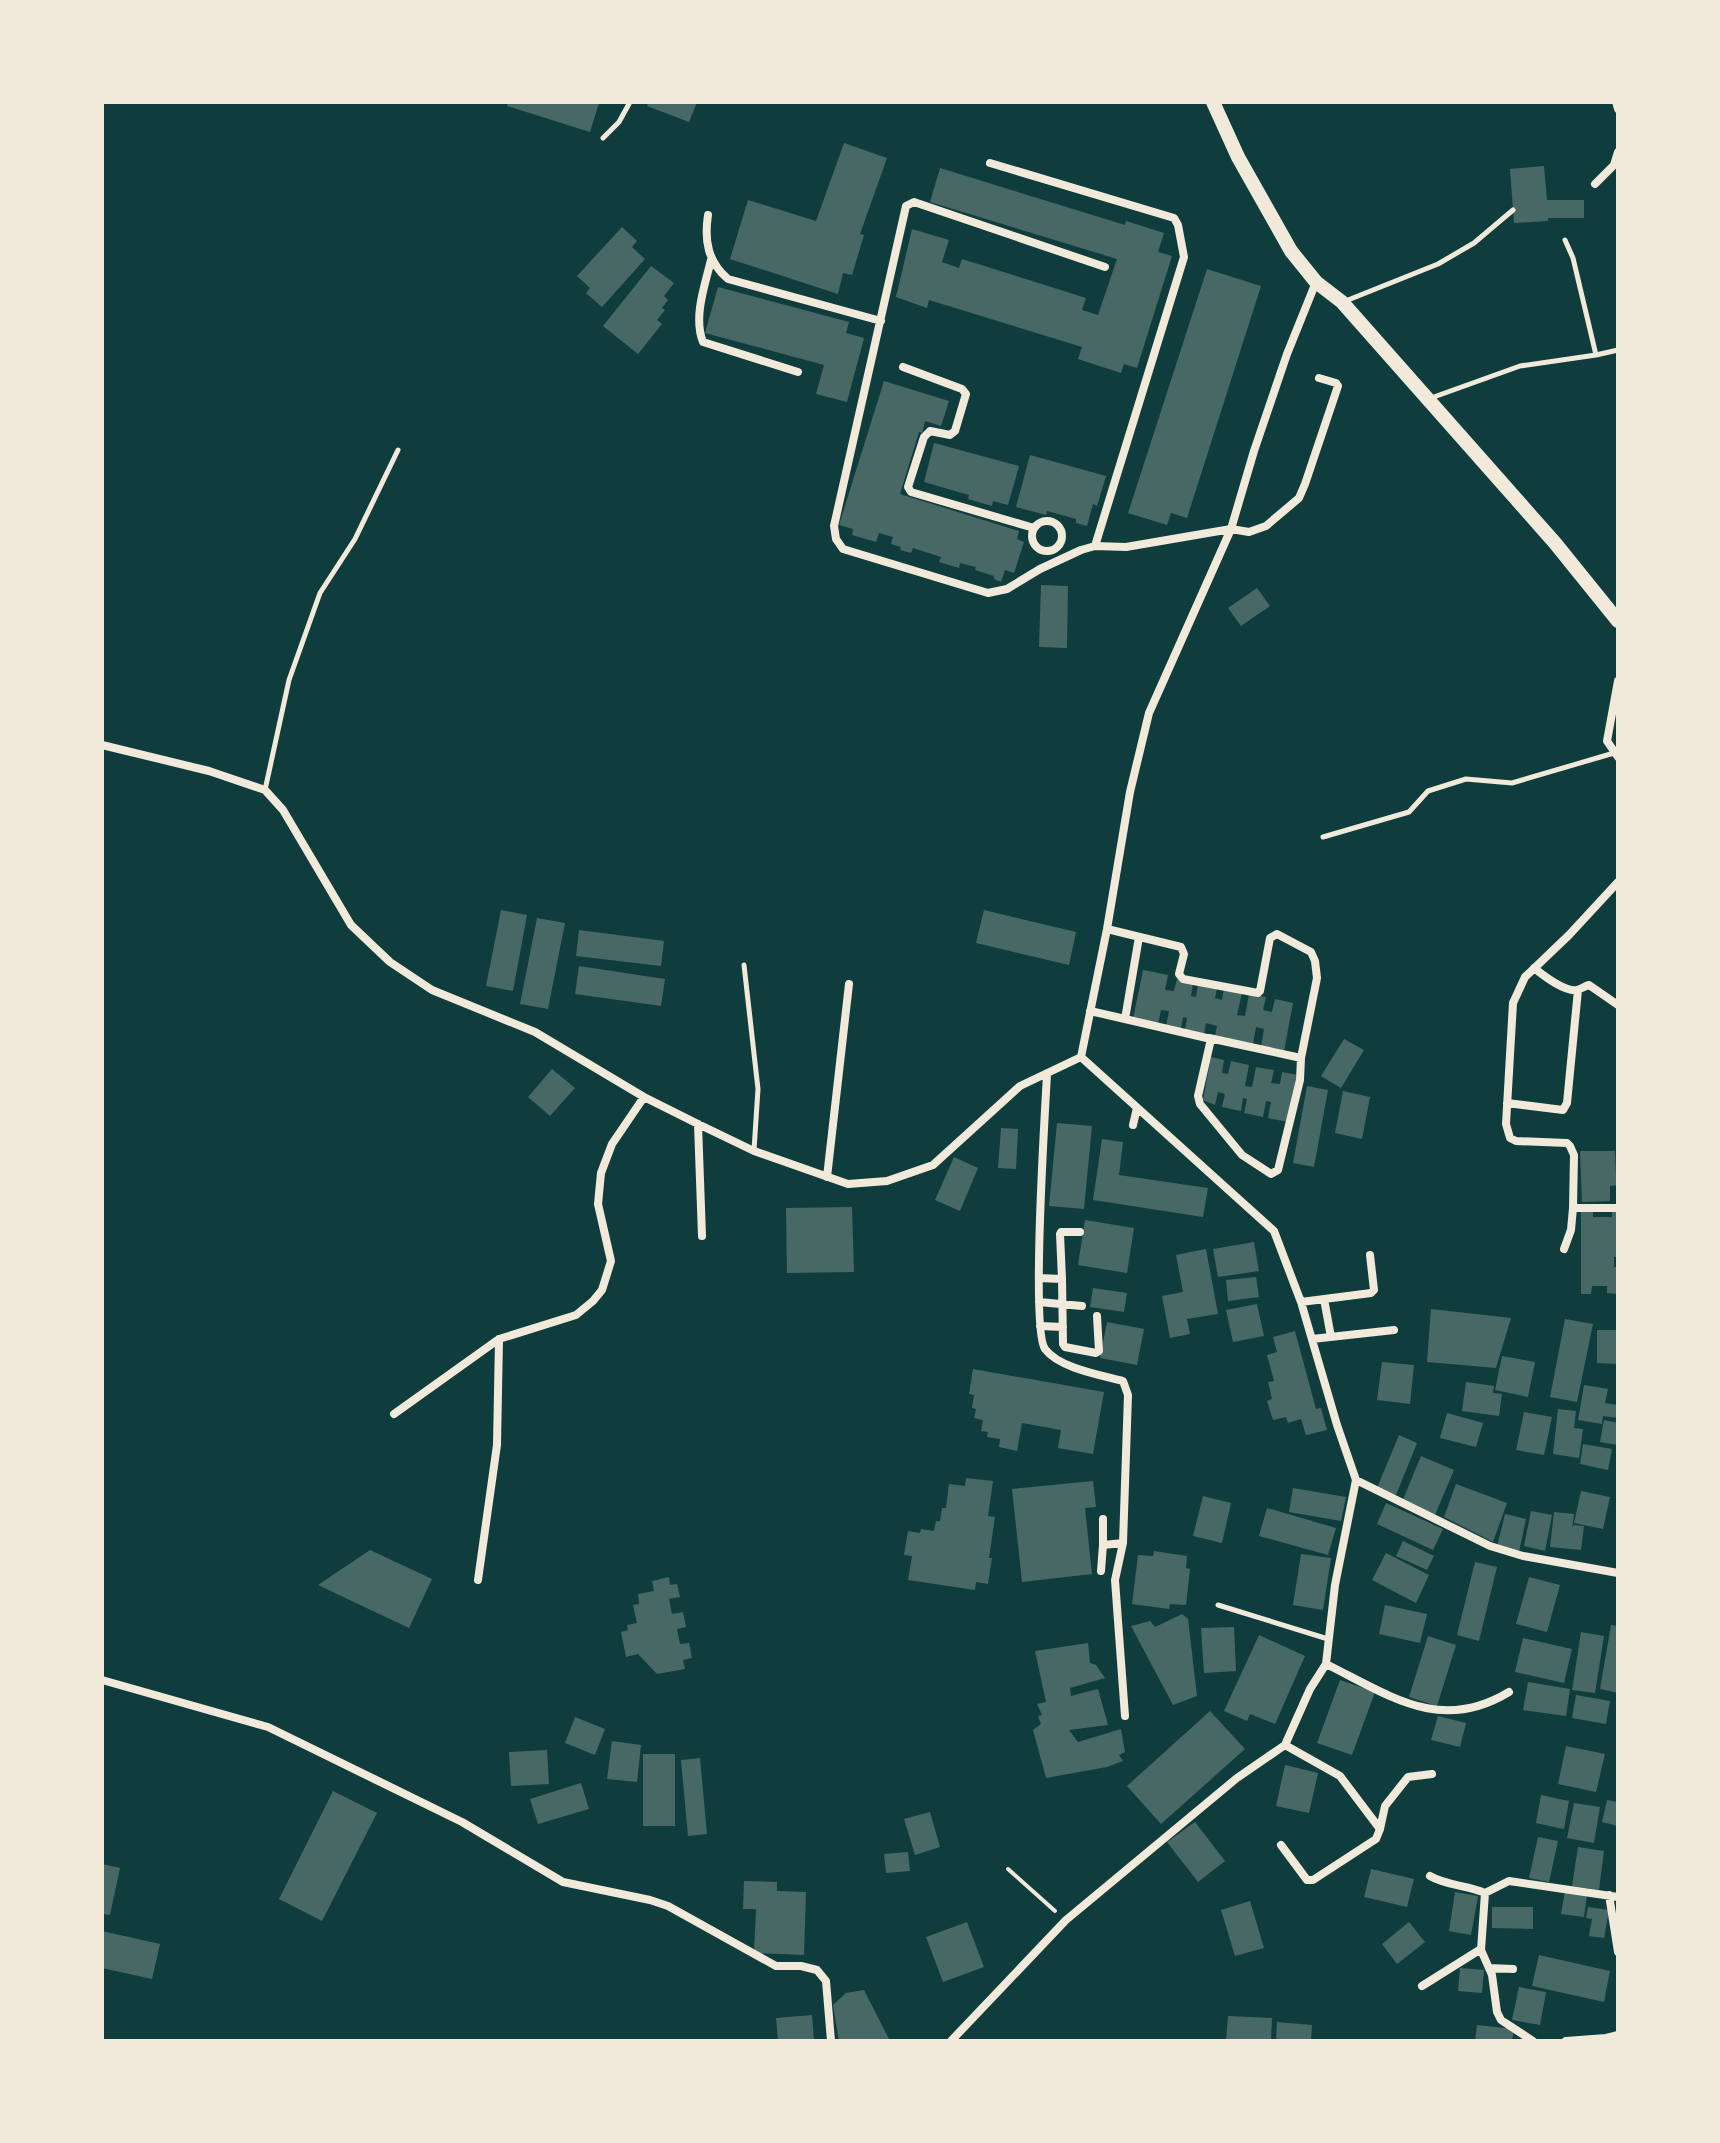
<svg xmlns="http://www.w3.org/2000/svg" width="1720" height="2143" viewBox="0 0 1720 2143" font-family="'Asap Condensed',sans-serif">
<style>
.building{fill:#486865}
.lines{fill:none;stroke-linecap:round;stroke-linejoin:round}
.path{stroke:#f1e9da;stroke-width:4}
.service{stroke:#f1e9da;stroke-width:5}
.minor{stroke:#f1e9da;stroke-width:8}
.tertiary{stroke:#f1e9da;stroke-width:14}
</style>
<rect width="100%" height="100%" fill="#0f3d3e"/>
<path class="building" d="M508 102H594L599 103 590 132 507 106Z
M649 102H697L689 122 647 106Z
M844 143 887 158 860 234 864 235 852 275 843 273 838 294 730 259 748 200 816 221Z
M1544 166 1547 200H1584V218H1548V221L1514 223 1510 169Z
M940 168 1125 225 1126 221 1164 233 1158 252 1172 256 1137 368 1124 364 1121 373 1078 359 1082 347 929 300 927 308 896 297 912 229 949 240 942 262 959 268 962 259 1086 298 1082 310 1098 315 1117 259 930 202Z
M622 227 637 241 632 247 645 259 602 307 586 293 590 288 577 276Z
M651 266 674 283 664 296 668 300 662 308 665 310 657 320 662 324 638 354 603 326Z
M1207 269 1261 286 1187 518 1171 513 1167 525 1128 513Z
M718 287 849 322 846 333 864 338 847 402 816 394 824 365 705 333Z
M884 381 949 401 941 426 925 421 922 433 919 432 900 494 1019 531 1017 539 1024 542 1014 573 1005 570 1001 582 994 579V576L975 570 976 567 960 563 959 568 939 562 941 557 913 548 911 553 900 550 901 547 891 544 893 537 879 533 876 542 852 535 853 529 839 525Z
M934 443 1019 466 1008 505 993 501 992 506 968 499 969 495 924 482Z
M1030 455 1106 476 1097 506 1093 504 1087 526 1076 523V519L1047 511 1046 515 1016 507Z
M1041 585 1068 586 1067 648 1039 647Z
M1257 588 1270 606 1241 626 1228 608Z
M501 910 527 915 513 991 486 986Z
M984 910 1076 932 1069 965 976 943Z
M537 918 565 923 548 1009 520 1004Z
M579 930 664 941 661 966 576 956Z
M579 966 665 979 661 1006 575 994Z
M1143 970 1168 975 1165 990 1174 991 1177 979 1193 983 1191 996 1196 997 1198 984 1217 988 1215 998 1222 1000 1224 989 1242 993 1237 1015 1245 1016 1249 994 1266 997 1263 1010 1272 1012 1275 999 1293 1003 1284 1051 1261 1047 1264 1029 1256 1027 1253 1044 1215 1036 1217 1026 1206 1023 1204 1034 1185 1030 1187 1018 1183 1017 1181 1029 1166 1026 1169 1011 1161 1010 1158 1024 1133 1019Z
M1344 1039 1364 1050 1341 1088 1321 1076Z
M1211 1057 1224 1060 1222 1073 1228 1074 1231 1061 1249 1065 1245 1086 1252 1087 1256 1067 1274 1070 1271 1083 1280 1084 1282 1072 1298 1075 1288 1122 1268 1118 1271 1102 1266 1101 1263 1117 1244 1113 1247 1099 1243 1098 1241 1111 1222 1107 1225 1094 1218 1092 1215 1105 1203 1100Z
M552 1069 575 1088 550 1116 528 1097Z
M1307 1086 1328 1090 1314 1167 1293 1163Z
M1343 1091 1370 1097 1362 1139 1335 1133Z
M1057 1123 1092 1126 1084 1209 1049 1206Z
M1001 1128 1018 1129 1016 1169 998 1168Z
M1102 1139 1123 1142 1119 1175 1208 1188 1203 1217 1093 1200Z
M1580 1151H1615L1616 1177H1618V1185L1610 1186V1201L1582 1202Z
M954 1157 978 1168 960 1211 935 1200Z
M852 1207 854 1272 787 1273 786 1208Z
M1581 1211H1593V1217H1612V1211H1618V1257H1614V1267H1618V1294L1607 1293V1286H1592L1591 1294H1581Z
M1085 1220 1134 1228 1127 1273 1078 1265Z
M1254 1242 1259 1271 1218 1277 1213 1249Z
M1206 1249 1218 1314 1187 1319 1190 1334 1170 1338 1162 1296 1183 1292 1176 1255Z
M1256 1277 1259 1297 1228 1301 1226 1280Z
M1093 1288 1127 1293 1124 1312 1090 1307Z
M1257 1304 1264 1336 1233 1342 1226 1310Z
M1431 1309 1511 1318 1496 1368 1427 1362Z
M1565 1319 1593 1324 1577 1402 1550 1397Z
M1107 1322 1144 1329 1137 1365 1100 1358Z
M1597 1330H1618V1364L1597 1363Z
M1295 1331 1316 1409 1321 1408 1327 1430 1306 1435 1301 1419 1288 1423 1286 1417 1273 1420 1267 1401 1272 1399 1268 1382 1274 1381 1267 1355 1277 1352 1273 1337Z
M1502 1356 1535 1362 1528 1397 1495 1390Z
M1382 1362 1414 1365 1410 1404 1377 1400Z
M973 1369 1104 1392 1093 1454 1058 1448 1061 1430 1022 1423 1017 1451 999 1447 1000 1439 987 1437 988 1432 981 1431 983 1420 974 1418 976 1409 972 1408 974 1395 969 1394Z
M1466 1382 1494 1386 1493 1393 1502 1394 1499 1416 1462 1411Z
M1584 1385 1608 1389 1605 1403 1618 1405V1418L1603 1416 1602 1424 1578 1420Z
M1558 1409 1576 1411 1574 1428 1583 1429 1579 1458 1553 1454Z
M1524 1412 1552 1417 1544 1455 1516 1450Z
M1447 1413 1483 1423 1476 1447 1440 1438Z
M1604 1420 1618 1423V1445L1600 1442Z
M1399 1435 1417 1443 1396 1495 1377 1488Z
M1583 1444 1612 1449 1608 1470 1580 1464Z
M1421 1456 1454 1470 1435 1515 1402 1502Z
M966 1478 993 1481 988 1516 995 1517 989 1558H992L988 1584 976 1582 975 1590 908 1580 912 1556 904 1555 908 1531 920 1533 921 1529 934 1531 936 1521H940L942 1508H946L949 1484 965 1486Z
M1093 1481 1096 1507 1085 1508 1092 1574 1022 1582 1012 1489Z
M1456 1484 1507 1503 1493 1542 1444 1517Z
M1293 1488 1346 1497 1341 1521 1289 1512Z
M1581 1491 1610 1497 1603 1529 1574 1523Z
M1203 1496 1231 1503 1222 1543 1193 1536Z
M1386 1503 1443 1529 1433 1550 1377 1524Z
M1267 1508 1336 1528 1328 1555 1259 1536Z
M1531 1511 1552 1515 1545 1551 1524 1546Z
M1554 1512 1574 1514 1572 1529 1573 1525 1584 1526 1581 1550 1550 1547Z
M1505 1514 1526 1519 1519 1552 1497 1547Z
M1403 1541 1434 1556 1427 1570 1396 1556Z
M370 1550 432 1579 409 1628 318 1585Z
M1154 1551 1187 1556 1186 1568 1190 1569 1186 1605 1170 1604 1169 1609 1132 1604 1138 1555 1153 1556Z
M1386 1553 1429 1575 1416 1603 1372 1580Z
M1301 1554 1331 1558 1323 1610 1293 1605Z
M1475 1562 1497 1567 1479 1641 1457 1635Z
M669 1577 670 1585 677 1584 680 1597 669 1599 672 1614 683 1612 686 1627 677 1629 680 1644 689 1643 692 1658 683 1660 685 1669 657 1674 638 1654 626 1657 621 1632 628 1630 627 1625 637 1623 633 1605 639 1604 638 1594 654 1591 652 1581Z
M1529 1577 1560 1585 1547 1632 1516 1624Z
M1385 1605 1427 1614 1420 1643 1379 1634Z
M1182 1614 1188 1619 1197 1696 1173 1705 1131 1626 1150 1621 1155 1627Z
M1611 1625 1618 1626V1693L1600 1689Z
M1234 1627 1236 1671 1204 1673 1201 1628Z
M1581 1632 1604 1636 1595 1693 1572 1690Z
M1259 1635 1305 1656 1275 1724 1250 1714 1247 1721 1224 1711Z
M1428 1636 1456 1645 1437 1706 1409 1697Z
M1523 1638 1572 1649 1564 1683 1515 1672Z
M1088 1643 1090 1663 1096 1665 1105 1678 1070 1688 1071 1696 1098 1689 1108 1725 1069 1730 1078 1742 1121 1729 1125 1752 1119 1755 1123 1761 1107 1767 1046 1778 1033 1730 1041 1724 1038 1716 1042 1715 1037 1704 1046 1702 1035 1651Z
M1340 1680 1375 1692 1352 1755 1317 1743Z
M1528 1682 1570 1689 1566 1716 1523 1710Z
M1576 1695 1610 1701 1606 1724 1572 1718Z
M1210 1711 1245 1749 1161 1824 1127 1786Z
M1438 1716 1466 1723 1460 1747 1431 1740Z
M575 1717 605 1729 595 1755 565 1743Z
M612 1741 641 1745 637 1782 607 1779Z
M1566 1746 1605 1754 1596 1792 1558 1784Z
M547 1750 549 1784 511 1786 509 1752Z
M643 1754H675V1826H643Z
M700 1758 707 1834 688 1836 681 1760Z
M1285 1765 1318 1773 1309 1813 1276 1806Z
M581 1783 589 1809 538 1824 530 1799Z
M333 1791 377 1813 322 1921 279 1899Z
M1541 1795 1569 1801 1564 1829 1536 1823Z
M1607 1800 1618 1802V1826L1602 1822Z
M1574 1803 1600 1807 1594 1843 1567 1838Z
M930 1812 940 1847 915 1855 904 1819Z
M1195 1822 1225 1861 1198 1882 1167 1842Z
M1538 1837 1558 1841 1549 1882 1529 1878Z
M1578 1847 1604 1851 1599 1890 1572 1886Z
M908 1852 910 1871 886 1873 884 1854Z
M102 1864 120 1868 110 1915 102 1914Z
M1371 1869 1414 1879 1407 1907 1364 1897Z
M744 1881 777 1882V1891L806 1892 804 1955 754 1953 756 1909H743Z
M1565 1891 1587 1895 1584 1917 1561 1914Z
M1455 1892 1478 1896 1471 1935 1449 1931Z
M1250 1901 1264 1948 1235 1956 1221 1910Z
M1492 1907H1533V1929L1492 1928Z
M1588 1907 1609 1910 1604 1938 1589 1936 1592 1919 1586 1918Z
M967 1922 984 1967 943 1982 926 1937Z
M1409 1922 1425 1942 1397 1964 1382 1944Z
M102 1931 160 1944 152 1979 102 1968Z
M1539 1955 1610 1971 1604 2002 1532 1986Z
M1460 1968 1484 1970 1482 1993 1458 1991Z
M1519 1987 1546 1992 1540 2025 1512 2020Z
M864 1990 890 2041H839L833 2005 846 1993Z
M812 2015 814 2041H778L776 2018Z
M1228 2016 1272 2018 1271 2041H1226Z
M1277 2022 1312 2025 1311 2041H1276Z
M1477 2025 1514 2029 1512 2041H1475Z"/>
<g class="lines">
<path class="path" d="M1008 1869 1055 1911"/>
<path class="service" d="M603 138 619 122 630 102
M1565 240 1573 258 1596 355
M1343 302 1438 264 1474 243 1513 210
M1431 398 1520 366 1596 355 1618 350
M265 790 289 680 320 593 355 539 398 450
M1323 837 1409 812 1428 791 1466 779 1512 783 1614 753
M744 965 758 1089 754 1150
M1218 1605 1328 1639"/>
<path class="minor" d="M1616 102 1618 109
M990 163 1174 218 1178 225 1184 257 1095 546
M1595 184 1614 165 1618 152
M708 215C704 241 708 262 728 279L881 321
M711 260C705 285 693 317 703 342L798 372
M1105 267 914 202 906 206 834 526 836 539 843 549 988 593 1007 589 1040 569 1081 550 1095 546 1126 547 1231 529 1249 532 1266 526 1299 498 1305 484 1338 386 1336 383 1319 378
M903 367 962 389 966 394 955 431 950 435 930 431 924 437 908 487 911 492 1034 528
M1032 536a15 15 0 1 1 30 0a15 15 0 1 1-30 0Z
M1618 681 1607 741 1618 757
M102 745 209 771 265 790 283 810 351 925 390 962 432 990 535 1032 644 1097 698 1124 754 1151 848 1184 887 1181 933 1165 1020 1086 1081 1057 1107 929 1130 792 1149 713 1231 529 1254 451 1287 354 1316 282
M1107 929 1181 947 1184 954 1179 974 1183 979 1258 993 1260 991 1270 938 1277 934 1311 952 1315 961 1317 978 1301 1058 1300 1080 1278 1170 1271 1174 1242 1155 1200 1104 1198 1096 1211 1039 1125 1019 1139 937
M1534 968C1543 975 1564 992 1577 990 1581 989 1585 986 1589 985L1618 1005
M1090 1011 1125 1019
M1209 1038 1301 1058
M1047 1074C1045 1112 1031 1330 1045 1349 1059 1368 1100 1375 1123 1381L1128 1395 1123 1543 1115 1580 1125 1716
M1507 1103 1563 1110 1567 1103 1578 990
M698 1124 702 1236
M1133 1125 1137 1108
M827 1177 849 984
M1573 1208H1618
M1564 1249 1571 1230 1573 1208 1574 1155 1570 1146 1567 1143 1516 1141 1510 1138 1506 1124 1513 1003 1525 977 1569 935 1618 882
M1039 1278 1062 1279 1060 1234 1061 1232H1080
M1062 1279 1063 1344 1065 1347 1096 1353 1099 1351 1097 1316
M1324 1299 1331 1337
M1039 1302 1082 1306
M1301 1302 1371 1293 1374 1290 1370 1255
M1040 1326 1063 1327
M1312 1339 1394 1330
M394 1414 499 1339 576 1315 593 1301 602 1290 611 1261 598 1204 601 1173 612 1144 644 1097
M1356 1480 1490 1546 1523 1556 1618 1573
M1103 1545V1519
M1101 1571 1103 1545 1123 1543
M478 1580 497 1445 499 1339
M1326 1664C1389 1695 1440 1734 1509 1692
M102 1680 268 1727 462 1822 563 1882 650 1900 668 1906 776 1966H801L817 1970 826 1981 831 2041
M1285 1745 1340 1776 1380 1829 1385 1806 1408 1777 1432 1774
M1281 1845 1307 1880H1313L1376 1839 1380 1829
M1430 1876C1447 1886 1468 1885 1485 1893
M1609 1895 1618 1952
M1489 1968 1513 1969
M1422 1986 1481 1949
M951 2041 1066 1920 1237 1778 1285 1745 1310 1689 1326 1664 1335 1585 1356 1480 1337 1425 1301 1302 1274 1231 1081 1057
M1533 2041 1501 2020 1497 2012 1492 1975 1481 1950 1485 1893 1509 1881 1618 1897
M1566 2041 1606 2038 1618 2035"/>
<path class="tertiary" d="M1213 102 1238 157 1291 251 1316 282 1342 302 1555 543 1618 621"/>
</g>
<rect width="1720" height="2143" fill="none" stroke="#f1e9da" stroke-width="208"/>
</svg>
